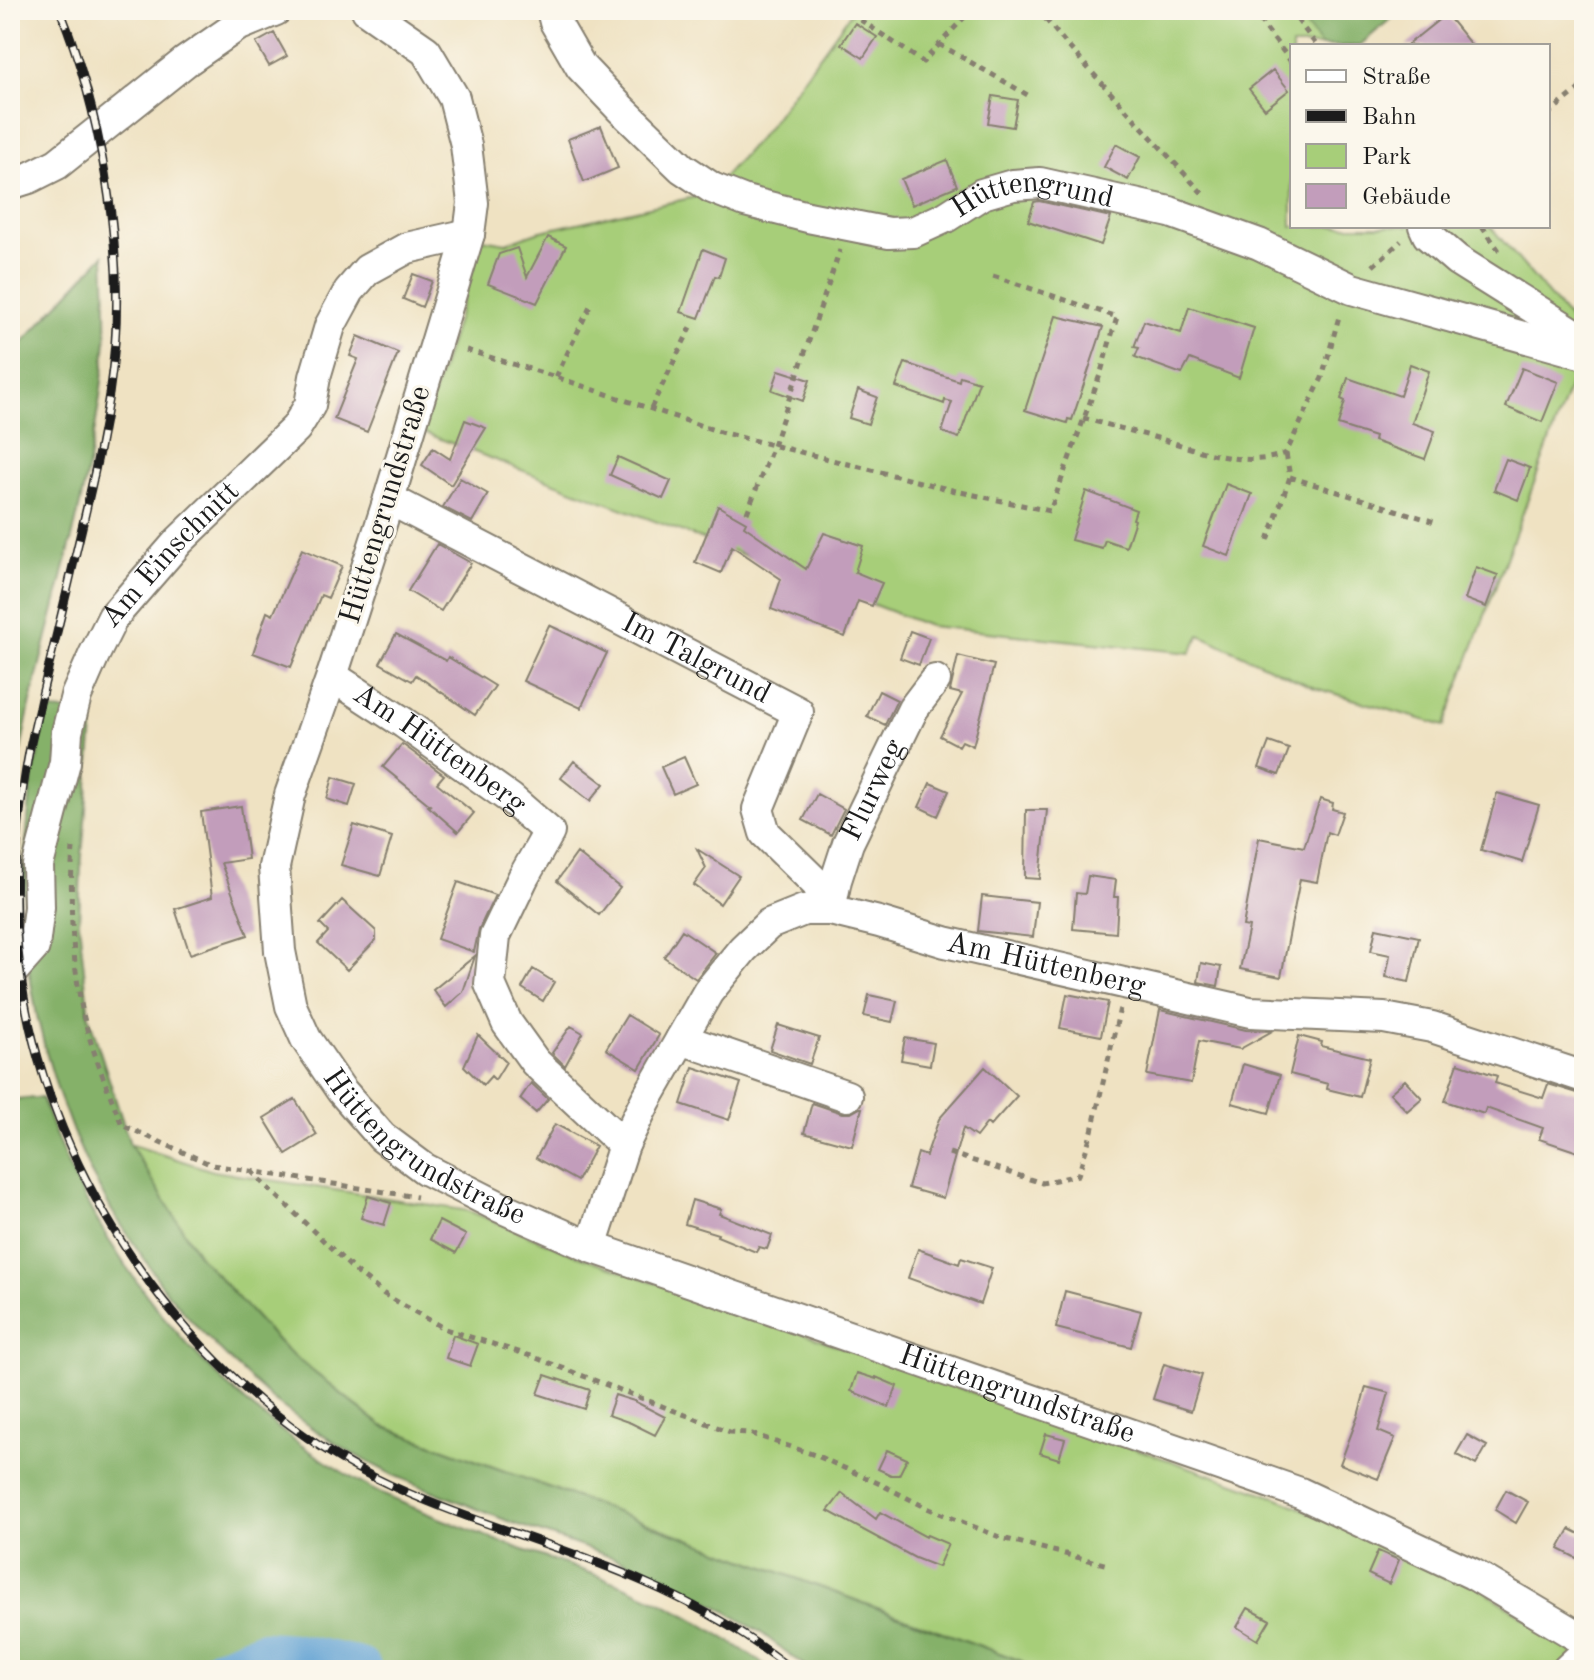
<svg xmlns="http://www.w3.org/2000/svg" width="1594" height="1680" viewBox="0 0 1594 1680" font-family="'Old Standard TT',serif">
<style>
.green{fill:#a7ce79;stroke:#62754a;stroke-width:2}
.forest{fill:#85b169;stroke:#506642;stroke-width:2}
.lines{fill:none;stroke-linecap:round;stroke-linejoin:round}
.river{stroke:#61a1d3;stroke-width:46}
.building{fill:#c29dbb}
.minor-casing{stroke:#867f6f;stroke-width:34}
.path{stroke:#867f6f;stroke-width:5;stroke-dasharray:6 6;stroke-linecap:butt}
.minor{stroke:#fff;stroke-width:30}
.rail-casing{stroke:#1c1c1c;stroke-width:9}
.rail{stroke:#fbf7ec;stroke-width:6;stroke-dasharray:18;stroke-linecap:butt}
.labels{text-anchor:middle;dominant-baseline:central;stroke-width:6;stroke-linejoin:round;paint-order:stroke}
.street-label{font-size:30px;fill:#1c1c1c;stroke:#fbf7ec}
</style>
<rect width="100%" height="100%" fill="#fbf7ec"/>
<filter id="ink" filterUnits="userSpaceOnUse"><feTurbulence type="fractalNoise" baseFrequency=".0125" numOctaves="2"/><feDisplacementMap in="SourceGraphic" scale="16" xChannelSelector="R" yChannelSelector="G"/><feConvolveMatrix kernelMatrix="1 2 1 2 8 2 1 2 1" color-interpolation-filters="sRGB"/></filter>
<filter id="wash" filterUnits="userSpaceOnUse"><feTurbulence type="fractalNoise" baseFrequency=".006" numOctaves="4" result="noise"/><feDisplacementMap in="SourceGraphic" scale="32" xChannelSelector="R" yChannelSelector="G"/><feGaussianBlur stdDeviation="1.8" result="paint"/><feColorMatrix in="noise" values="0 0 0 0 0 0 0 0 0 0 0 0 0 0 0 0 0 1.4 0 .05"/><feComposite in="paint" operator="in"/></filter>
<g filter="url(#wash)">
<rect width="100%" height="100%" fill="#efe2c2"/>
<path class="green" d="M853 10H1307L1337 46H1292V226H1490L1581 333 1578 364 1444 726 1312 687 1200 635 1190 653 929 626 422 432 482 239 506 243 537 232 708 194 765 131Z
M130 1144 213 1171 469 1211 579 1256 1278 1498 1477 1586 1565 1645 1584 1662V1670H1034L1021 1661 382 1426 286 1350 199 1256Z"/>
<path class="forest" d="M1295 10H1401L1359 46H1321Z
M104 255C105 283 107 312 106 340 103 381 97 421 89 461 66 585 20 705 10 831V356Z
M47 710C69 711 76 711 93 726L81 868 79 922 89 1017 130 1144 199 1256 286 1350 382 1426 1021 1661 1034 1670H810L760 1632 724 1610 689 1590 649 1570 510 1522 393 1475 351 1453 310 1427 273 1400 235 1365 199 1329 165 1290 112 1211 90 1171 73 1132 58 1092 46 1052 37 1016 27 959 23 875 31 788Z
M42 1098C52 1126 62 1155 76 1182 134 1296 220 1395 328 1463 347 1475 366 1487 386 1496 423 1512 461 1527 499 1541 545 1559 591 1571 636 1591 686 1612 728 1639 772 1670H346L292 1656 264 1654 222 1670H10V1099Z"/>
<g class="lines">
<path class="river" d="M222 1670 264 1654 292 1656 359 1670"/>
</g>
<g id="blocks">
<path class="building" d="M1446 14 1472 46H1406Z
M855 23 877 37 863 58 841 44Z
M274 33 287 56 269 66 256 43Z
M1273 70 1289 90 1265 109 1249 89Z
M993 96 1018 100 1013 127 988 123Z
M601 126 618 168 584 182 568 139Z
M1116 144 1140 157 1128 180 1104 167Z
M947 160 957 186 912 205 901 179Z
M1039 201 1111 217 1101 245 1028 221 1034 202Z
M548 237 566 246 537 303 488 284 499 254 517 248 527 277Z
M703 249 725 258 719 277 715 276 699 318 681 312Z
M413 274 432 281 422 307 403 299Z
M1189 307 1254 328 1239 378 1190 359 1182 374 1135 357 1139 348 1134 347 1144 321 1181 333Z
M1056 316 1103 327 1072 420 1068 419 1067 423 1025 410Z
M358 336 398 353 367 432 334 419 358 359 350 356Z
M905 363 959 381 960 376 979 382 959 438 942 432 952 402 945 400 944 404 896 387Z
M1410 364 1429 371 1412 423 1435 431 1425 459 1374 441 1375 437 1338 425 1345 401 1341 399 1348 378 1400 396Z
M1522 368 1558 382 1542 422 1506 407Z
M779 370 810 380 803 401 772 390Z
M858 390 877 397 868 424 849 418Z
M465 420 486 428 451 485 422 465 433 448 450 459Z
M618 457 671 481 663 499 610 475Z
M1506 459 1530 468 1518 500 1494 490Z
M460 478 488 494 472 522 443 507Z
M1226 484 1252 494 1229 556 1203 546Z
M1086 491 1136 510 1133 519 1135 520 1126 547 1105 540 1102 548 1071 540Z
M718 506 746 522 744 526 806 569 824 533 863 546 855 572 882 583 872 606 858 601 845 637 771 609 781 579 732 546 721 573 695 562Z
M437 544 471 563 441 611 408 591Z
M302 549 342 566 328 598 321 595 291 667 253 653 267 612 273 615Z
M1476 567 1498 575 1486 607 1465 599Z
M549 625 607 653 581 708 523 681Z
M910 631 929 638 919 665 900 658Z
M396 634 446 661 448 657 495 686 475 715 416 675 412 681 380 663Z
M958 656 994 665 973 746 962 741 959 746 940 736 962 694 950 691Z
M879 691 897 700 885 725 867 716Z
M1269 742 1289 749 1279 775 1259 768Z
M402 744 444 775 437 783 474 813 458 832 428 806 430 805 383 767Z
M684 757 696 784 673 794 661 767Z
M574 761 604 784 590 801 561 778Z
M333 777 356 784 349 806 327 799Z
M930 783 949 791 938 816 919 807Z
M1497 793 1539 805 1522 862 1481 850Z
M817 794 844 809 831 835 803 820Z
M1320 799 1333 803 1332 809 1343 812 1335 835 1327 832 1317 882 1300 879 1281 977 1240 969 1249 927 1243 926 1259 838 1304 847Z
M241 806 248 859 221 863 248 935 190 954 175 909 212 897 201 812Z
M1026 810H1047L1040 879 1025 878Z
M354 825 392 837 380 876 341 865Z
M697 849 739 876 720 904 694 885 706 868Z
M577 853 620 888 599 915 557 881Z
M1088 876 1116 880 1114 897H1118L1116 933 1073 929 1076 893 1085 894Z
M458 882 495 895 479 929 474 952 437 939Z
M982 896 1037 902 1033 937 978 931Z
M342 900 376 931V940L347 970 318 943 328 932 320 924Z
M1376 928 1419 937 1409 982 1386 977 1390 955 1371 951Z
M682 930 716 953 696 979 664 957Z
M475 956 463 992 446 1007 433 990Z
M1201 963 1221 967 1218 986 1198 982Z
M533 969 554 982 543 1001 522 988Z
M1067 994 1108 1002 1101 1036 1060 1028Z
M869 995 897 1001 892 1022 864 1016Z
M1160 1010 1246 1030 1272 1031 1240 1049 1199 1041 1191 1083 1147 1075Z
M627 1015 659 1035 639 1069 606 1049Z
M778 1025 819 1038 810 1064 770 1050Z
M571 1026 583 1033 565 1066 552 1053Z
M478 1035 506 1062 495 1080 491 1076 483 1085 464 1066Z
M1299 1036 1322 1042 1321 1046 1370 1058 1360 1097 1327 1089 1328 1084 1290 1074Z
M905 1038 934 1043 930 1065 901 1060Z
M1458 1063 1497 1076 1495 1083 1543 1098 1548 1084 1584 1095V1154L1539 1139 1543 1128 1486 1108 1484 1114 1445 1101Z
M1243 1064 1280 1075 1269 1113 1232 1103Z
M693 1067 741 1083 729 1120 681 1104Z
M985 1067 1017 1096 990 1126 987 1123 976 1137 963 1128 943 1198 908 1188 918 1153 926 1156 939 1119Z
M1405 1080 1422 1098 1407 1111 1390 1093Z
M531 1083 548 1099 536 1113 520 1099Z
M295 1099 317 1135 286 1154 264 1118Z
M812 1103 842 1113H851L860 1108H862L852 1146 804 1133Z
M555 1124 596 1146 577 1181 536 1158Z
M368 1196 391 1203 384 1225 361 1218Z
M692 1200 721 1209 719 1214 772 1235 767 1249 759 1247 756 1252 717 1236 718 1234 685 1224Z
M439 1221 466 1235 456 1253 430 1239Z
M918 1249 959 1264 961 1258 992 1268 980 1304 908 1278Z
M1065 1291 1141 1311 1131 1347 1056 1328Z
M453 1335 478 1344 470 1366 446 1358Z
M1164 1364 1202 1375 1191 1411 1153 1399Z
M857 1373 876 1379V1377L897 1386 889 1407 851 1391Z
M545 1375 590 1390 584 1409 538 1394Z
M1366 1387 1389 1393 1378 1431 1395 1438 1378 1479 1340 1464 1358 1416Z
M615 1395 634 1401 665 1417 655 1435 631 1423 608 1415Z
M1046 1434 1065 1439 1059 1459 1040 1453Z
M1467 1435 1487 1446 1476 1465 1456 1454Z
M887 1450 907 1459 899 1475H891L878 1469Z
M1506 1490 1528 1502 1516 1523 1495 1510Z
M842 1493 876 1519 880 1512 926 1537 927 1535 948 1544 938 1567 915 1558 828 1511Z
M1570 1529 1584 1536V1562L1559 1549Z
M1378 1551 1399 1560 1389 1584 1368 1574Z
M1248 1608 1270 1620 1258 1640 1237 1627Z"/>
</g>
</g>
<g filter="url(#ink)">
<use href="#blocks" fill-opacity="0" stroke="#867f6f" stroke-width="2"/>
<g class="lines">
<g class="minor-casing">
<g id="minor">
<path id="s1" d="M367 10 426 51 454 98 466 145 473 203 469 234 389 499 332 676 290 795 274 867 280 951 291 1006 306 1039 341 1090 382 1137 425 1169 498 1206 591 1247 1300 1493 1473 1574 1584 1640"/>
<path id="s2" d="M552 10 555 22 581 67 620 108 682 168 712 188 745 201 808 217 889 233 913 232 946 217 982 194 1013 185 1040 183 1170 212 1259 244 1352 289 1584 354"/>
<path d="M10 184 29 178 57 164 185 62 237 26 276 10"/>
<path d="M1424 226 1428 235 1457 260 1584 340"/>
<path id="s3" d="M389 499 798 712 758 809 765 833 817 884 830 910"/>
<path id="s4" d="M332 676 404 723 511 799 549 832 523 878 495 936 490 984 507 1023 535 1062 624 1145"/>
<path id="s5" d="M830 910 836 880 848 843 913 709 935 680"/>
<path id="s6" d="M10 974 34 947 39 907 38 865 65 762 67 732 76 696 94 655 113 617 179 541 296 428 310 405 315 377 330 326 349 291 367 270 407 248 469 234"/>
<path d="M681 1039 847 1096"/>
<path id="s7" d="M591 1247 624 1145 646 1100 708 992 743 949 769 924 804 910H830L879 922 945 942 1250 1012 1384 1018 1432 1027 1584 1077"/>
<path d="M1567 1670 1584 1654"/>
</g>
</g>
<path class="path" d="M1038 10 1068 46 1203 194
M1252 10 1292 63
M1290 10 1317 46
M850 13 923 62 971 10
M939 44 1031 97
M1548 114 1578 90 1584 82
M1482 226 1502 255
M1373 266 1401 241
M466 350 556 377 720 432 956 491 1050 511 1101 372 1117 317 990 275
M556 377 591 304
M651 408 693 323
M1083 418C1108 425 1132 431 1157 438 1197 449 1244 470 1286 453L1322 378 1340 313
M1290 477 1438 523
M747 513 773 446 840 250
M1268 540 1290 477 1286 453
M73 848C69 903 72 960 83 1014 92 1052 108 1089 122 1125L212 1165 417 1197
M949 1153 1042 1183 1078 1175 1092 1131 1120 1008
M251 1171 354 1270 384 1294 445 1329 531 1356 730 1432 749 1433 815 1455 880 1484 927 1508 1002 1538 1108 1565"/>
<use href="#minor" class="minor"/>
<g class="rail-casing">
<path id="rail" d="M60 10C99 106 123 240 115 343 109 416 92 486 75 557 60 622 43 687 29 752 14 833 10 915 24 997 59 1197 204 1399 390 1485 472 1523 561 1545 644 1582 697 1605 747 1634 792 1670"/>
</g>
<use href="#rail" class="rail"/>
</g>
</g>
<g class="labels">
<g class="street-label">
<text stroke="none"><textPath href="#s2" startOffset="580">Hüttengrund</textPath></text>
<text transform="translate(386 505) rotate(-73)">Hüttengrundstraße</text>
<text stroke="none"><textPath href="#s6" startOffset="464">Am Einschnitt</textPath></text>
<text stroke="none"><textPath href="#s3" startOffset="346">Im Talgrund</textPath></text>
<text stroke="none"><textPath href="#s4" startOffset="130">Am Hüttenberg</textPath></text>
<text stroke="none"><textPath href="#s5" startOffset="128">Flurweg</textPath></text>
<text stroke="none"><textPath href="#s7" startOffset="660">Am Hüttenberg</textPath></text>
<text stroke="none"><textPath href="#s1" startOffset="1268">Hüttengrundstraße</textPath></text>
<text stroke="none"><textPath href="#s1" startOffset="1916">Hüttengrundstraße</textPath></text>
</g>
</g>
<rect width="1594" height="1680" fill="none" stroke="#fbf7ec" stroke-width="40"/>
<rect x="1290" y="44" width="260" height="184" fill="#fbf7ec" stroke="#a29f99" stroke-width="2"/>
<rect x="1306" y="70" width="40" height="12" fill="#ffffff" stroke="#a29f99" stroke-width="2"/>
<text x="1362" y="84" font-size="24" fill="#1c1c1c">Straße</text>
<rect x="1306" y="110" width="40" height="12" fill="#1c1c1c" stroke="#a29f99" stroke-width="2"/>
<text x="1362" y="124" font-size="24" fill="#1c1c1c">Bahn</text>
<rect x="1306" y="144" width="40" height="24" fill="#a7ce79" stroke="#a29f99" stroke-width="2"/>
<text x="1362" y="164" font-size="24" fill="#1c1c1c">Park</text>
<rect x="1306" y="184" width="40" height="24" fill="#c29dbb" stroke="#a29f99" stroke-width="2"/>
<text x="1362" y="204" font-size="24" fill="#1c1c1c">Gebäude</text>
</svg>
